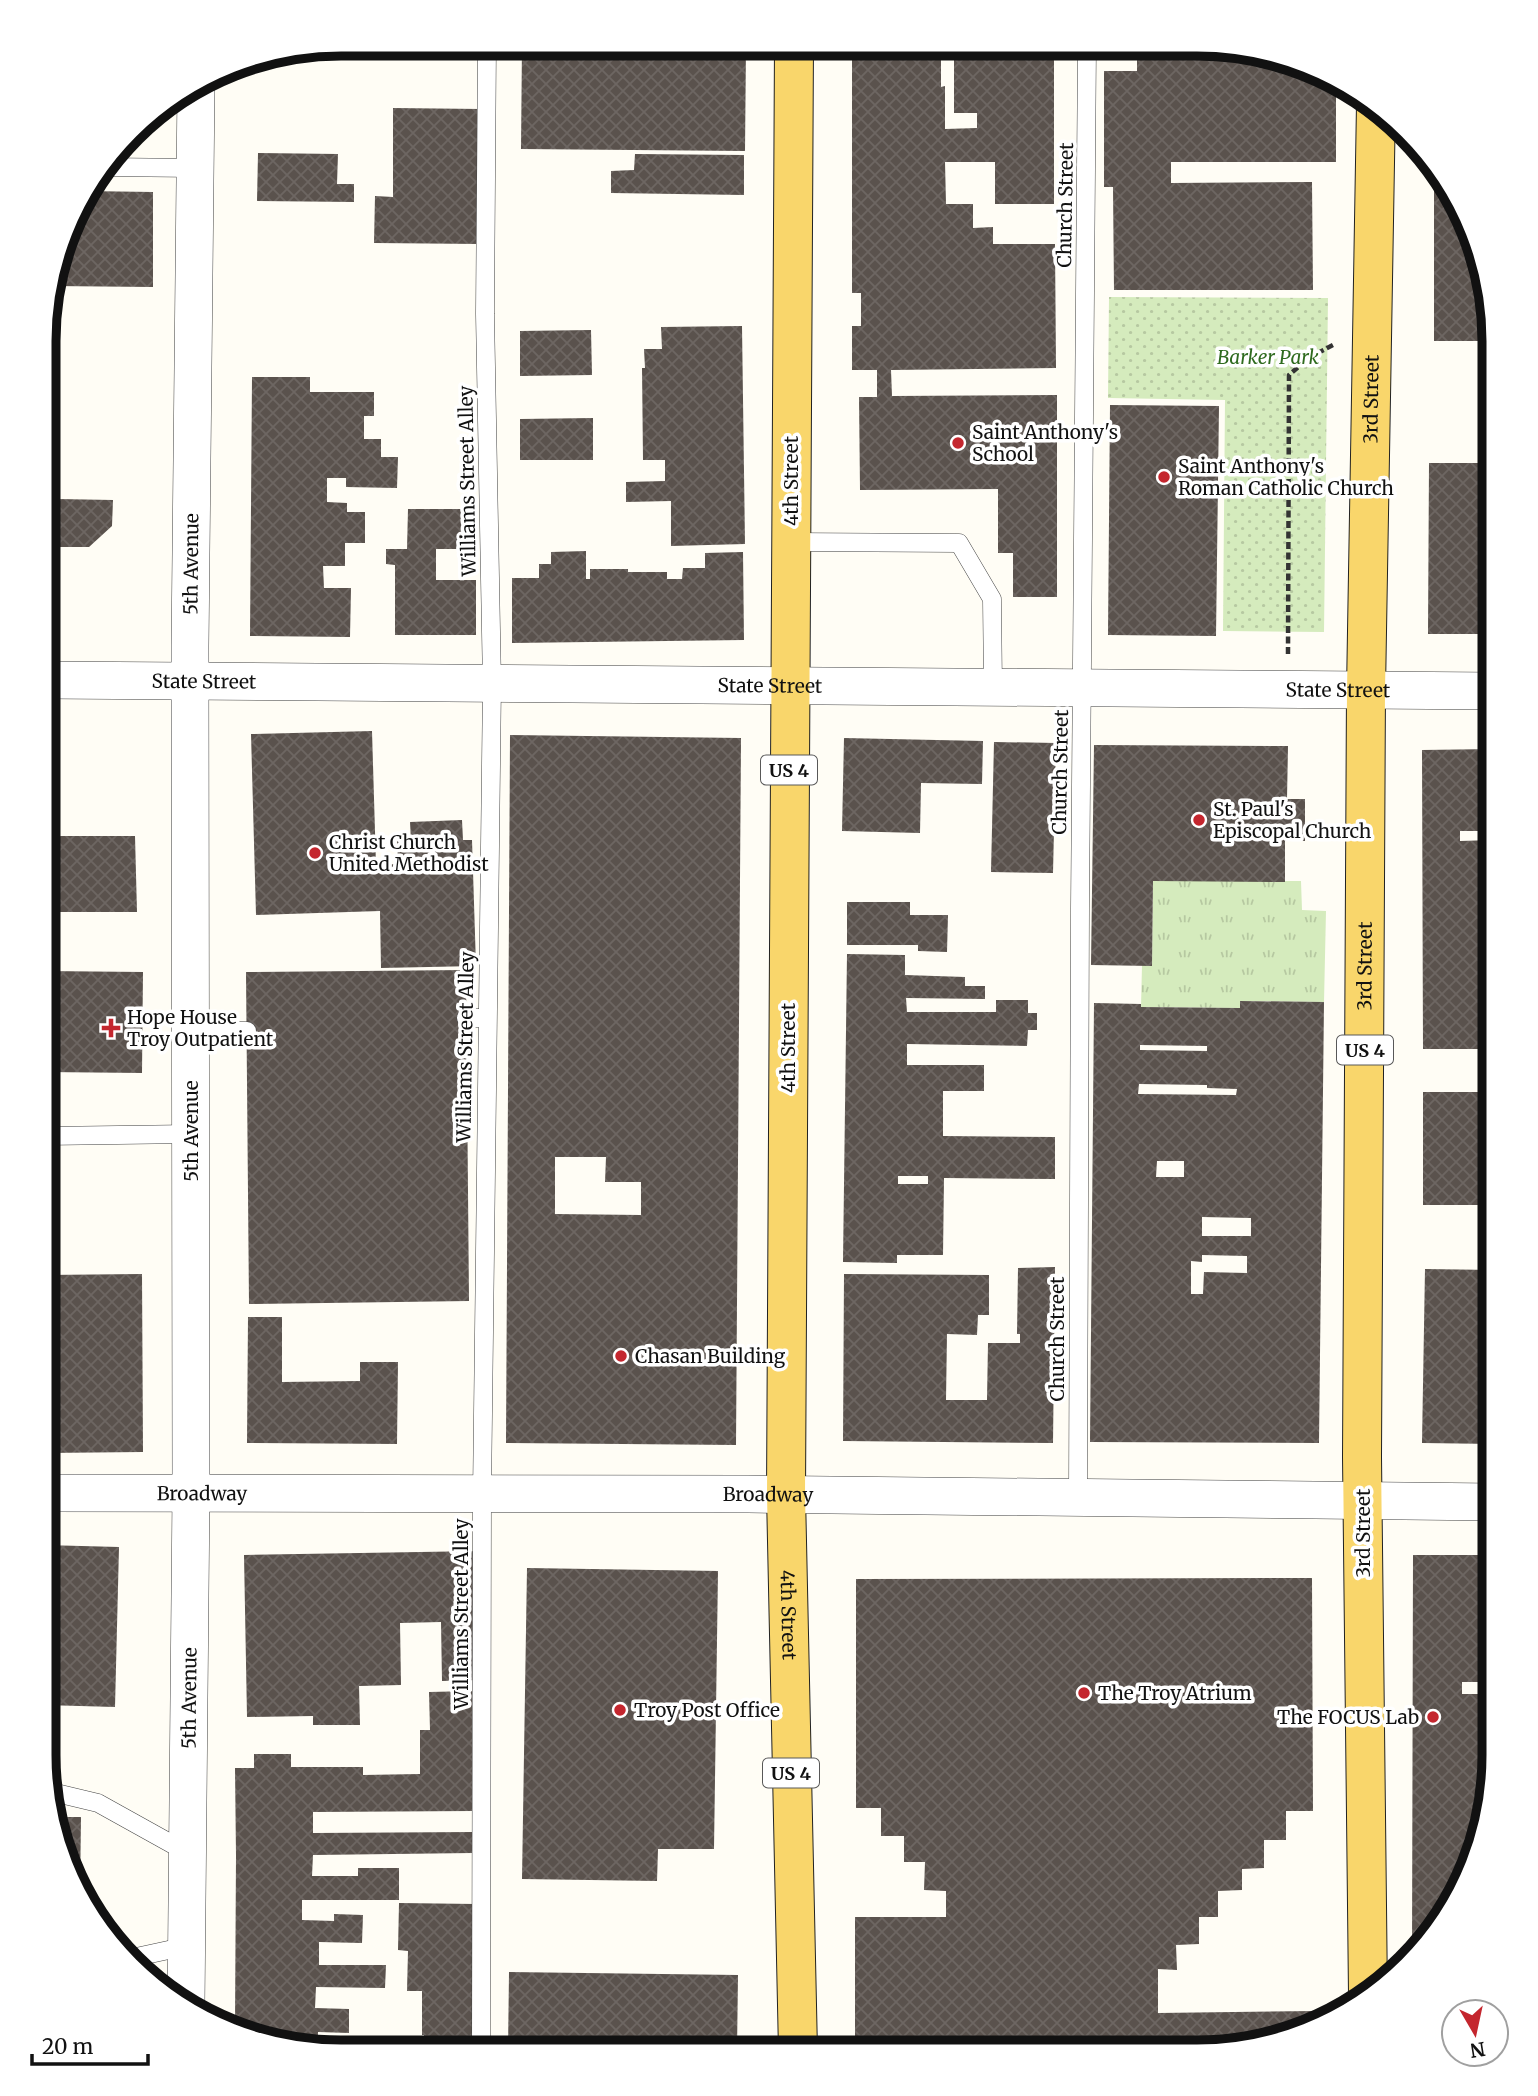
<svg xmlns="http://www.w3.org/2000/svg" width="1538" height="2096" viewBox="0 0 1538 2096" font-family="Merriweather,serif">
<style>
.grass{fill:url(#grass-tufts)}
.park{fill:url(#park-dots)}
.building{fill:url(#building-cross-hatch);fill-rule:evenodd}
.lines{fill:none;stroke-linecap:round;stroke-linejoin:round}
.lane-casing{stroke:#444;stroke-width:19}
.street-casing{stroke:#444;stroke-width:38}
.primary-casing{stroke:#222;stroke-width:40}
.path{stroke:#333;stroke-width:4.5;stroke-dasharray:7 3.5;stroke-linecap:butt}
.lane{stroke:#fff;stroke-width:18}
.street{stroke:#fff;stroke-width:37}
.primary{stroke:#f9d66b;stroke-width:38}
.poi-dot{fill:#c4262e;stroke:#fff;stroke-width:2.5}
.labels{text-anchor:middle;dominant-baseline:central;stroke-width:7;stroke-linejoin:round;paint-order:stroke}
.shield{fill:#fff;stroke:#585858;stroke-width:2}
.shield-label{font-size:18px;font-weight:bold;fill:#111}
.street-label{font-size:19px;fill:#111;stroke:#fff}
.park-label{font-size:19px;font-style:italic;fill:#2f6b1f;stroke:#fff}
.poi-label{font-size:19px;fill:#111;stroke:#fff;text-anchor:start}
.rim{fill:none;stroke:#111;stroke-width:9}
</style>
<defs>
<pattern id="grass-tufts" width="24" height="20" patternUnits="userSpaceOnUse" patternTransform="scale(1.75)"><rect width="24" height="20" fill="#d5ebbd"/><path d="M3 7l-1-3M5 7V3M7 7l1-3M15 17l-1-3M17 17v-4M19 17l1-3" fill="none" stroke="#b6c8a1"/></pattern>
<pattern id="park-dots" width="8" height="8" patternUnits="userSpaceOnUse" patternTransform="scale(1.75)"><rect width="8" height="8" fill="#d5ebbd"/><path d="M2 2h.1M6 6h.1" fill="none" stroke="#b6c8a1" stroke-width="1.8" stroke-linecap="round"/></pattern>
<pattern id="building-cross-hatch" width="8" height="8" patternUnits="userSpaceOnUse" patternTransform="scale(1.75)"><rect width="8" height="8" fill="#5a524d"/><path d="M0 0l8 8M0 8l8-8" fill="none" stroke="#6d6662"/></pattern>
</defs>
<rect width="100%" height="100%" fill="#fffdf5"/>
<path class="grass" d="M1153 881H1301L1302 910 1326 911 1324 1002 1241 1001 1240 1008 1141 1007 1142 965H1152Z"/>
<path class="park" d="M1109 297 1328 298 1324 632 1223 631 1225 400 1108 398Z"/>
<path class="building" d="M522 44 746 45 745 151 521 149Z
M852 45H941V87L945 86V129L977 128V113H954V46H1054V204H995V162H945L946 204H973V228L993 227V244H1055L1056 368 891 370 892 396 1057 395V597H1013V553H998V489L860 490 859 397H877V370H852V326H861V293H852Z
M1137 46H1236L1310 66 1336 81V162H1171V183L1312 182 1313 290H1114L1113 187H1104V71H1137Z
M393 108 481 109 480 244 374 243 375 196 393 197Z
M258 153 338 154 337 184H354V202L257 201Z
M635 154 744 155V195L611 193V171L634 170Z
M1434 174 1463 209 1494 341H1434Z
M85 191 153 192V287L52 286Z
M742 326 745 544 671 546V501L626 502V482L665 481V460H643L642 368H645L644 349H662L661 327Z
M591 330 592 375 520 376V331Z
M252 377H310V392H374V416H364V439H381V457H398L397 488 346 487V478H327V502L347 503V512H365V543H345V566H323L324 588H351L350 637 250 636Z
M1110 405 1219 406 1216 636 1108 635Z
M593 418V460H520V419Z
M1429 463H1494V634H1428Z
M46 482 58 483V499L113 500 112 526 89 547H46Z
M408 509H476V549H436V580H476V635H395V565L386 564V549H407Z
M586 551V579H590V569H628V572H667V579H682L683 568H705V553L743 552 744 640 512 643V578H539V564H551V552Z
M372 731 376 865 398 864 397 841H411L410 822 462 820 463 840H472L476 966 381 968 380 911 256 915 251 734Z
M510 735 741 738 736 1445 506 1443ZM555 1157H606L605 1182H641V1215L555 1214Z
M844 738 983 741 982 784 921 783 920 833 842 831Z
M994 742 1056 743 1053 873 991 872Z
M1094 745 1288 746 1287 799H1305V841H1285V882L1153 881 1152 966 1091 965Z
M1494 749V831H1460V841L1494 840V1049H1423L1422 750Z
M45 836H135L137 912H45Z
M847 902H910V915H948L947 952 918 951V945H847Z
M847 954 905 955V975L965 977V986H985V999L906 998 907 1012H996V1000H1028V1013H1037V1030H1028L1027 1046 907 1044V1065H984V1091H943V1136L1055 1137V1179L944 1178 943 1255H897V1263L843 1262ZM898 1176H928V1184H898Z
M466 970 469 1301 249 1304 246 972Z
M45 971 143 972 142 1073 45 1072Z
M1240 1001 1324 1002 1319 1443 1090 1442 1094 1003 1141 1004V1007L1240 1008ZM1140 1045 1207 1046V1051L1140 1050ZM1139 1084 1207 1085V1088L1237 1089 1236 1095 1138 1094ZM1157 1161H1184V1177H1156ZM1202 1217 1251 1218V1236H1202ZM1202 1255 1247 1256V1273L1204 1272 1203 1294H1191V1261L1202 1262Z
M1423 1092H1488L1487 1108H1494V1205H1423Z
M1055 1267 1053 1443 843 1441 844 1274 989 1275V1315H978L977 1335 947 1334 946 1400H987L988 1343H1020V1334H1017L1018 1268Z
M1425 1269 1494 1270V1444L1422 1443Z
M142 1274 143 1452 44 1453 45 1275Z
M248 1317H282V1382L360 1381V1362H398L397 1444 247 1443Z
M44 1545 119 1547 115 1707 44 1705Z
M480 1551 479 1680 442 1681 441 1622 400 1623 401 1685 359 1686 360 1725H313V1716L247 1717 244 1555Z
M1413 1555H1494V1682H1462V1694H1494V1775L1478 1851 1444 1920 1412 1957Z
M527 1568 718 1571 714 1849H658L657 1881 522 1879Z
M1312 1578 1313 1811H1286V1840H1264V1868L1242 1869V1890L1218 1891V1917H1199V1944L1176 1945 1177 1970 1158 1969V2013L1315 2011V2025L1197 2052 855 2051V1917H946V1891L924 1890 925 1862H904V1836H881V1808H856V1579Z
M472 1691 473 1811 313 1812V1833L473 1832V1853L313 1855 312 1876H358V1868H399V1900H302V1920L334 1921V1914L363 1915 362 1943 319 1942V1965H386L385 1988 316 1987 315 2008 349 2009V2033L318 2032V2050H303L235 2024 236 1855 235 1768H254V1754H291V1767H363V1775L420 1774V1730H430L429 1692Z
M58 1817H81L80 1894 75 1887Z
M399 1903 476 1904 474 2050H424V2035H422V1991H407L408 1951 398 1950Z
M509 1972 738 1975 737 2051 508 2050Z"/>
<g class="lines">
<g class="lane-casing">
<path id="lane" d="M171 102 196 104
M105 167 195 168
M790 542 959 543 992 599 993 687
M466 1018H486
M191 1030 247 1031
M45 1136 191 1134
M1078 1498 1080 909 1087 46
M52 1792 98 1803 188 1853
M127 1959 187 1946
M481 2050 482 1495 492 684 485 314 487 44"/>
</g>
<g class="street-casing">
<g id="street">
<path id="s1" d="M46 680 1494 691"/>
<path id="s2" d="M44 1493 748 1494 1494 1502"/>
<path id="s3" d="M186 2006 191 1493 190 646 196 88"/>
</g>
</g>
<g class="primary-casing">
<g id="primary">
<path id="s4" d="M794 45 786 1495 798 2051"/>
<path id="s5" d="M1368 1995 1362 1457 1366 690 1376 104"/>
</g>
</g>
<path class="path" d="M1288 654 1289 375 1310 357 1335 344"/>
<use href="#lane" class="lane"/>
<use href="#street" class="street"/>
<use href="#primary" class="primary"/>
</g>
<g class="poi-dot">
<circle cx="958" cy="443" r="7"/>
<circle cx="1164" cy="477" r="7"/>
<circle cx="1199" cy="820" r="7"/>
<circle cx="315" cy="853" r="7"/>
<path d="M107.5 1017.5h7v7h7v7h-7v7h-7v-7h-7v-7h7z"/>
<circle cx="621" cy="1356" r="7"/>
<circle cx="1084" cy="1693" r="7"/>
<circle cx="620" cy="1710" r="7"/>
<circle cx="1433" cy="1717" r="7"/>
</g>
<g class="labels">
<g class="shield">
<rect x="761" y="755.5" width="56" height="29" rx="5"/>
<rect x="1337" y="1035.5" width="56" height="29" rx="5"/>
<rect x="763" y="1758.5" width="56" height="29" rx="5"/>
</g>
<g class="shield-label">
<text x="789" y="770">US 4</text>
<text x="1365" y="1050">US 4</text>
<text x="791" y="1773">US 4</text>
</g>
<g class="street-label">
<text transform="translate(1065 205) rotate(-89)">Church Street</text>
<text stroke="none"><textPath href="#s5" startOffset="1596">3rd Street</textPath></text>
<text transform="translate(467 481) rotate(-91)">Williams Street Alley</text>
<text transform="translate(791 481) rotate(-90)">4th Street</text>
<text stroke="none"><textPath href="#s3" startOffset="1442">5th Avenue</textPath></text>
<text stroke="none"><textPath href="#s1" startOffset="158">State Street</textPath></text>
<text stroke="none"><textPath href="#s1" startOffset="724">State Street</textPath></text>
<text stroke="none"><textPath href="#s1" startOffset="1292">State Street</textPath></text>
<text transform="translate(1060 772) rotate(-89)">Church Street</text>
<text stroke="none"><textPath href="#s5" startOffset="1029">3rd Street</textPath></text>
<text transform="translate(465 1047) rotate(-89)">Williams Street Alley</text>
<text transform="translate(788 1048) rotate(-90)">4th Street</text>
<text transform="translate(191 1131) rotate(-90)">5th Avenue</text>
<text transform="translate(1057 1339) rotate(-90)">Church Street</text>
<text stroke="none"><textPath href="#s2" startOffset="158">Broadway</textPath></text>
<text stroke="none"><textPath href="#s2" startOffset="724">Broadway</textPath></text>
<text transform="translate(1363 1533) rotate(-90)">3rd Street</text>
<text transform="translate(461 1614) rotate(-90)">Williams Street Alley</text>
<text stroke="none"><textPath href="#s4" startOffset="1570">4th Street</textPath></text>
<text stroke="none"><textPath href="#s3" startOffset="308">5th Avenue</textPath></text>
</g>
<g class="park-label">
<text x="1268" y="357">Barker Park</text>
</g>
<g class="poi-label">
<text x="972" y="432">Saint Anthony's<tspan x="972" dy="22">School</tspan></text>
<text x="1178" y="466">Saint Anthony's<tspan x="1178" dy="22">Roman Catholic Church</tspan></text>
<text x="1213" y="809">St. Paul's<tspan x="1213" dy="22">Episcopal Church</tspan></text>
<text x="329" y="842">Christ Church<tspan x="329" dy="22">United Methodist</tspan></text>
<text x="127" y="1017">Hope House<tspan x="127" dy="22">Troy Outpatient</tspan></text>
<text x="635" y="1356">Chasan Building</text>
<text x="1098" y="1693">The Troy Atrium</text>
<text x="634" y="1710">Troy Post Office</text>
<text x="1419" y="1717" text-anchor="end">The FOCUS Lab</text>
</g>
</g>
<path d="M0 0H1538V2096H0ZM341 56H1197A285 285 0 0 1 1482 341V1755A285 285 0 0 1 1197 2040H341A285 285 0 0 1 56 1755V341A285 285 0 0 1 341 56Z" fill="#fff" fill-rule="evenodd"/>
<path class="rim" d="M341 56H1197A285 285 0 0 1 1482 341V1755A285 285 0 0 1 1197 2040H341A285 285 0 0 1 56 1755V341A285 285 0 0 1 341 56Z"/>
<g transform="translate(1475 2033) rotate(171)"><circle r="33" fill="#ffffff" stroke="#a0a0a0" stroke-width="2"/>
<path d="M0-5L12 26L0 18L-12 26Z" fill="#c4262e"/>
<text y="-10" font-size="19" font-weight="bold" text-anchor="middle" fill="#111111">N</text>
</g>
<path d="M32 2054v10h116v-10" fill="none" stroke="#111111" stroke-width="3.5"/>
<text x="42" y="2054" font-size="21" fill="#111111" stroke="#ffffff" stroke-width="5" paint-order="stroke">20 m</text>
</svg>
